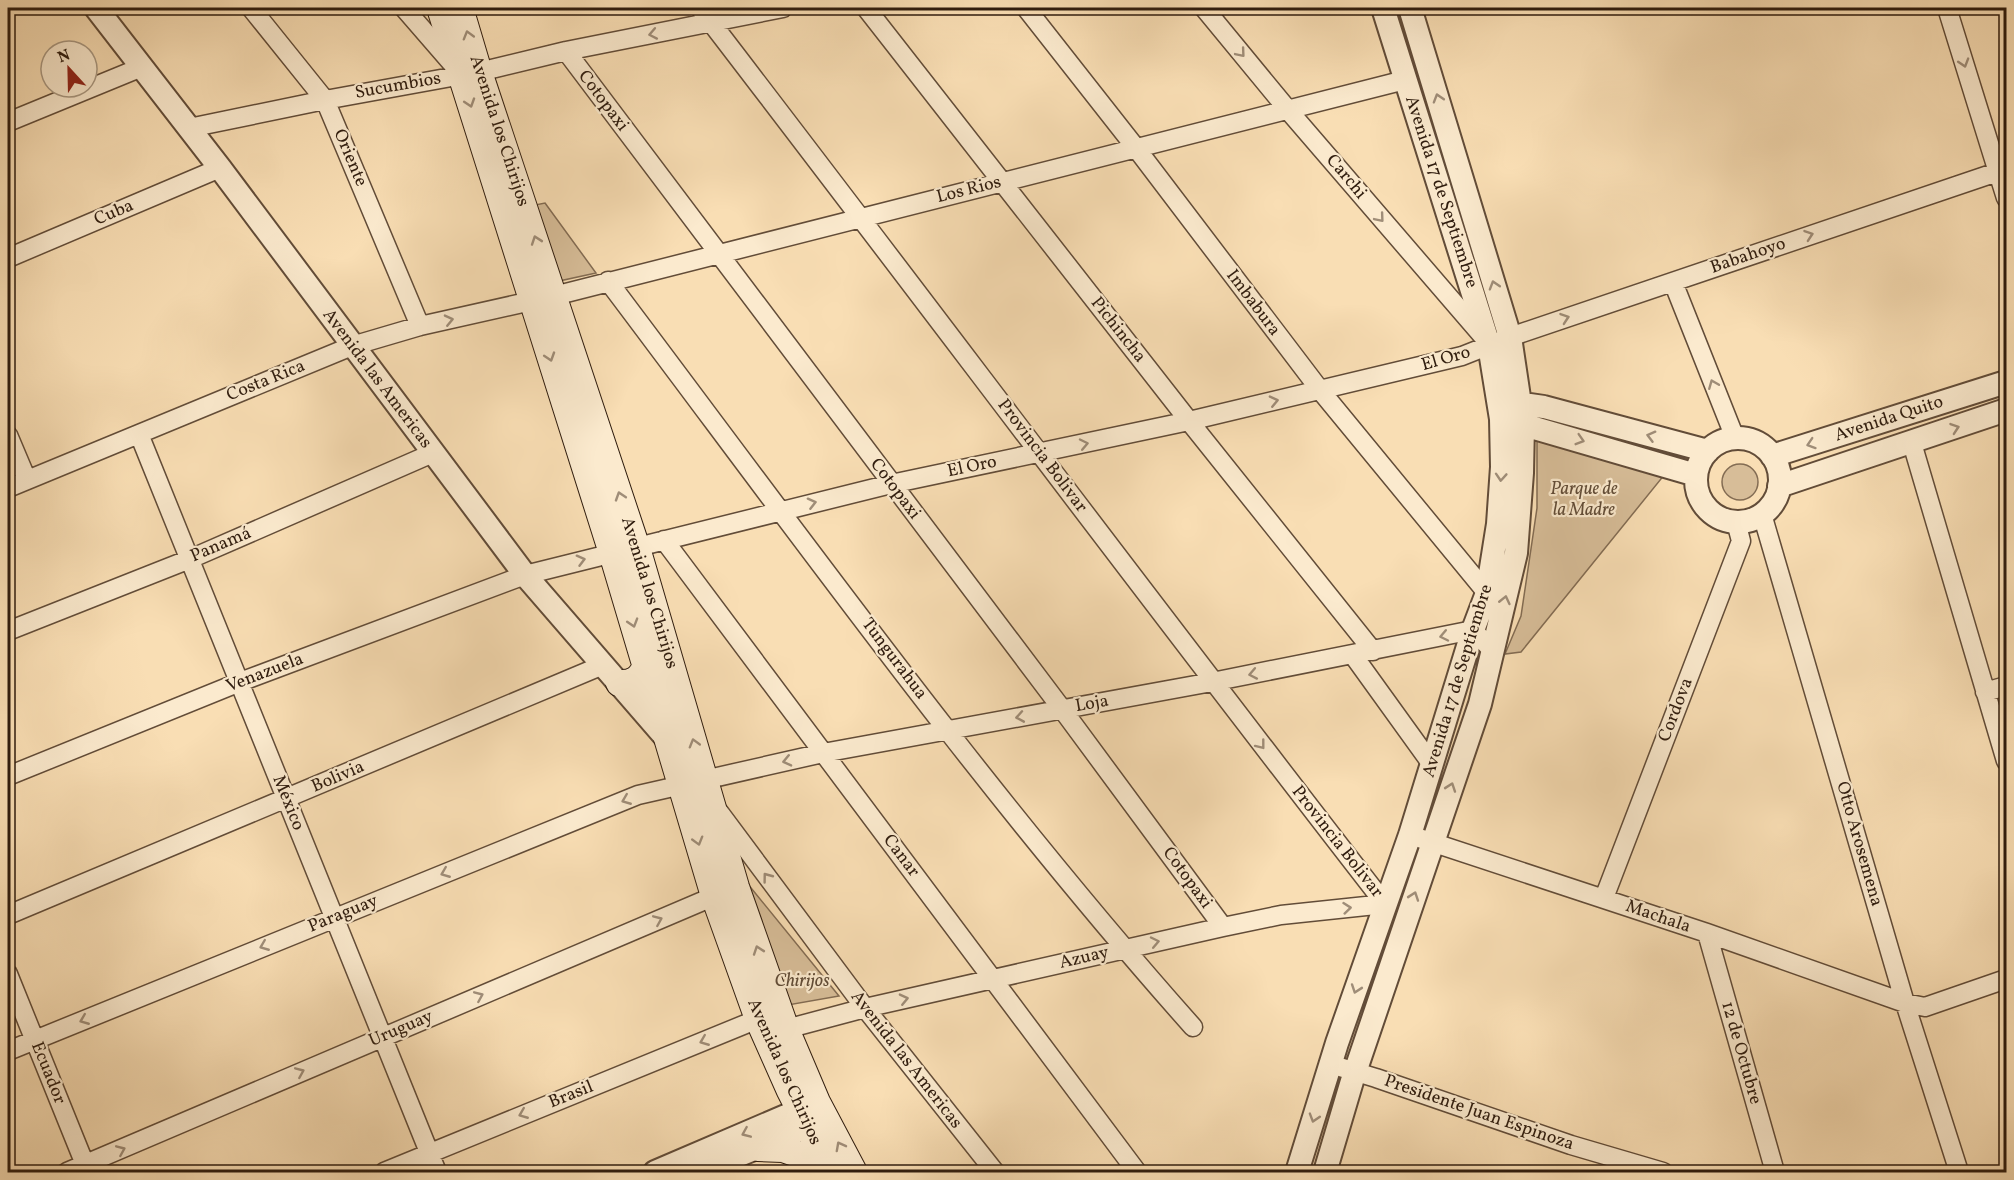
<svg xmlns="http://www.w3.org/2000/svg" width="2014" height="1180" viewBox="0 0 2014 1180" font-family="Vollkorn,serif">
<style>
.green{fill:#d7bd98;stroke:#836c53;stroke-width:1.5}
.lines{fill:none;stroke-linecap:round;stroke-linejoin:round}
.minor-casing{stroke:#624c38;stroke-width:21}
.tertiary-casing{stroke:#624c38;stroke-width:26}
.secondary-casing{stroke:#2f1c0e;stroke-width:28}
.minor{stroke:#fbeace;stroke-width:18}
.tertiary{stroke:#fbeace;stroke-width:22}
.secondary{stroke:#fbeace;stroke-width:26}
.oneway{stroke:#9f8d78}
.labels{text-anchor:middle;dominant-baseline:central;stroke-width:4.5;stroke-linejoin:round;paint-order:stroke}
.street-label{font-size:18px;fill:#2f1c0e;stroke:#fbeace}
.park-label{font-size:18px;font-style:italic;fill:#614c37;stroke:#fbeace}
</style>
<rect width="100%" height="100%" fill="#f9deb4"/>
<filter id="stains"><feTurbulence type="fractalNoise" baseFrequency=".00333" numOctaves="4"/><feColorMatrix values="0 0 0 0 .2 0 0 0 0 .09 0 0 0 0 .02 0 0 0 .5 -.17"/></filter>
<radialGradient id="worn" r=".72"><stop offset=".6" stop-color="#630" stop-opacity="0"/><stop offset="1" stop-color="#630" stop-opacity=".3"/></radialGradient>
<path class="green" d="M545 203 596 273 559 281 535 205Z
M1537 438 1665 474 1521 652 1505 654 1521 616 1532 542 1537 508Z
M1722 482a18 18 0 1 1 36 0a18 18 0 1 1-36 0Z
M747 883 839 996 788 1005Z"/>
<g class="lines">
<g class="minor-casing">
<path id="minor" d="M251 8 325 100 420 326
M404 8 456 68
M700 8C929 306 1154 607 1385 904
M866 8 1189 421 1373 651
M1026 8 1136 148 1320 390 1487 593
M1204 8 1288 110 1486 340
M1947 8 2006 198
M566 51 1062 709 1223 927
M8 122 142 67
M189 128 325 100 479 72 566 51 783 8
M8 258 220 168
M608 281C798 533 983 791 1193 1027
M1673 282 1735 438
M139 434 437 1172
M8 435 27 480
M1912 443 2006 761
M8 488 352 346 420 326 554 296 1405 80
M1762 514 1905 1003 1959 1172
M664 540 1137 1172
M8 631 190 559 433 453
M1353 655 1433 766
M1985 692 2006 686
M8 776 240 682 525 575 891 484 1189 421 1462 356 1510 337 2006 169
M719 812 865 1008 995 1172
M1410 835 1707 933 1905 1003 1925 1007 2006 979
M1604 898 1741 541 1736 522
M8 915 603 665
M1707 933 1775 1172
M8 974 88 1172
M775 1034 786 1029 865 1008 1223 927 1281 915 1385 904
M8 1051 638 795 823 753 1212 682 1473 630 1493 651
M1330 1064 1376 1078 1571 1145 1663 1172
M67 1172 724 892
M384 1172 758 1019"/>
</g>
<g class="tertiary-casing">
<path id="tertiary" d="M96 8 220 168 525 575 667 739
M1509 402 1544 407 1708 451
M1510 421 1696 475
M1696 480a42 42 0 1 1 84 0a42 42 0 1 1-84 0Z
M1772 456 2006 382
M1779 486 2006 410
M655 1172 816 1103
M698 1172 824 1120
M1297 1172 1337 1043 1410 835 1473 630 1487 593 1498 524 1502 467 1501 419 1489 345 1383 8
M1325 1172 1352 1081 1480 704 1516 553 1522 473 1523 424 1510 337 1410 8"/>
</g>
<g class="secondary-casing">
<path id="secondary" d="M440 8 612 553 714 896 758 1019 790 1091 831 1172
M460 8 479 72 637 548 736 887 786 1029 817 1102 854 1172
M619 683C633 684 641 678 646 665
M758 1148 783 1149 803 1156 831 1172"/>
</g>
<use href="#minor" class="minor"/>
<use href="#tertiary" class="tertiary"/>
<use href="#secondary" class="secondary"/>
</g>
<defs><path id="oneway-chevron" d="M-2-3.5L2.5 0L-2 3.5" fill="none" stroke-width="1.6" stroke-linecap="round" stroke-linejoin="round" transform="scale(1.5)"/></defs>
<g class="oneway">
<use href="#oneway-chevron" transform="translate(653 34) rotate(169)"/>
<use href="#oneway-chevron" transform="translate(468 35) rotate(-106)"/>
<use href="#oneway-chevron" transform="translate(1241 53) rotate(50)"/>
<use href="#oneway-chevron" transform="translate(1964 63) rotate(73)"/>
<use href="#oneway-chevron" transform="translate(1438 98) rotate(-107)"/>
<use href="#oneway-chevron" transform="translate(470 103) rotate(72)"/>
<use href="#oneway-chevron" transform="translate(1380 218) rotate(50)"/>
<use href="#oneway-chevron" transform="translate(1809 235) rotate(-19)"/>
<use href="#oneway-chevron" transform="translate(536 240) rotate(-109)"/>
<use href="#oneway-chevron" transform="translate(1494 285) rotate(-107)"/>
<use href="#oneway-chevron" transform="translate(1565 318) rotate(-19)"/>
<use href="#oneway-chevron" transform="translate(449 320) rotate(-13)"/>
<use href="#oneway-chevron" transform="translate(550 357) rotate(72)"/>
<use href="#oneway-chevron" transform="translate(1713 384) rotate(-112)"/>
<use href="#oneway-chevron" transform="translate(1274 401) rotate(-13)"/>
<use href="#oneway-chevron" transform="translate(1955 428) rotate(-19)"/>
<use href="#oneway-chevron" transform="translate(1651 436) rotate(-165)"/>
<use href="#oneway-chevron" transform="translate(1580 440) rotate(17)"/>
<use href="#oneway-chevron" transform="translate(1084 444) rotate(-12)"/>
<use href="#oneway-chevron" transform="translate(1811 444) rotate(162)"/>
<use href="#oneway-chevron" transform="translate(1501 477) rotate(94)"/>
<use href="#oneway-chevron" transform="translate(620 496) rotate(-108)"/>
<use href="#oneway-chevron" transform="translate(812 503) rotate(-14)"/>
<use href="#oneway-chevron" transform="translate(581 560) rotate(-15)"/>
<use href="#oneway-chevron" transform="translate(1505 600) rotate(-77)"/>
<use href="#oneway-chevron" transform="translate(633 623) rotate(73)"/>
<use href="#oneway-chevron" transform="translate(1444 636) rotate(168)"/>
<use href="#oneway-chevron" transform="translate(1253 674) rotate(169)"/>
<use href="#oneway-chevron" transform="translate(1020 717) rotate(170)"/>
<use href="#oneway-chevron" transform="translate(694 743) rotate(-106)"/>
<use href="#oneway-chevron" transform="translate(1261 745) rotate(52)"/>
<use href="#oneway-chevron" transform="translate(787 761) rotate(167)"/>
<use href="#oneway-chevron" transform="translate(1451 787) rotate(-71)"/>
<use href="#oneway-chevron" transform="translate(626 800) rotate(158)"/>
<use href="#oneway-chevron" transform="translate(698 841) rotate(74)"/>
<use href="#oneway-chevron" transform="translate(445 873) rotate(158)"/>
<use href="#oneway-chevron" transform="translate(767 877) rotate(-127)"/>
<use href="#oneway-chevron" transform="translate(1414 896) rotate(-71)"/>
<use href="#oneway-chevron" transform="translate(1347 908) rotate(-6)"/>
<use href="#oneway-chevron" transform="translate(658 920) rotate(-23)"/>
<use href="#oneway-chevron" transform="translate(1155 942) rotate(-12)"/>
<use href="#oneway-chevron" transform="translate(264 946) rotate(158)"/>
<use href="#oneway-chevron" transform="translate(758 950) rotate(-109)"/>
<use href="#oneway-chevron" transform="translate(1356 989) rotate(109)"/>
<use href="#oneway-chevron" transform="translate(479 996) rotate(-23)"/>
<use href="#oneway-chevron" transform="translate(904 999) rotate(-13)"/>
<use href="#oneway-chevron" transform="translate(84 1020) rotate(158)"/>
<use href="#oneway-chevron" transform="translate(704 1041) rotate(158)"/>
<use href="#oneway-chevron" transform="translate(300 1072) rotate(-23)"/>
<use href="#oneway-chevron" transform="translate(523 1114) rotate(158)"/>
<use href="#oneway-chevron" transform="translate(1314 1118) rotate(107)"/>
<use href="#oneway-chevron" transform="translate(746 1133) rotate(157)"/>
<use href="#oneway-chevron" transform="translate(840 1146) rotate(-118)"/>
<use href="#oneway-chevron" transform="translate(121 1150) rotate(-23)"/>
</g>
<g class="labels">
<g class="street-label">
<text transform="translate(398 86) rotate(-10)">Sucumbios</text>
<text transform="translate(603 101) rotate(53)">Cotopaxi</text>
<text transform="translate(499 131) rotate(72)">Avenida los Chirijos</text>
<text transform="translate(350 158) rotate(67)">Oriente</text>
<text transform="translate(1346 177) rotate(50)">Carchi</text>
<text transform="translate(969 190) rotate(-14)">Los Rios</text>
<text transform="translate(1441 192) rotate(72)">Avenida 17 de Septiembre</text>
<text transform="translate(114 213) rotate(-23)">Cuba</text>
<text transform="translate(1748 256) rotate(-19)">Babahoyo</text>
<text transform="translate(1253 303) rotate(53)">Imbabura</text>
<text transform="translate(1118 330) rotate(52)">Pichincha</text>
<text transform="translate(1446 359) rotate(-16)">El Oro</text>
<text transform="translate(377 379) rotate(53)">Avenida las Americas</text>
<text transform="translate(266 381) rotate(-22)">Costa Rica</text>
<text transform="translate(1889 419) rotate(-18)">Avenida Quito</text>
<text transform="translate(1042 456) rotate(53)">Provincia Bolivar</text>
<text transform="translate(972 467) rotate(-12)">El Oro</text>
<text transform="translate(895 489) rotate(53)">Cotopaxi</text>
<text transform="translate(221 545) rotate(-23)">Panamá</text>
<text transform="translate(649 593) rotate(73)">Avenida los Chirijos</text>
<text transform="translate(894 659) rotate(53)">Tungurahua</text>
<text transform="translate(265 673) rotate(-21)">Venazuela</text>
<text transform="translate(1458 681) rotate(-73)">Avenida 17 de Septiembre</text>
<text transform="translate(1092 704) rotate(-10)">Loja</text>
<text transform="translate(1676 710) rotate(-69)">Cordova</text>
<text transform="translate(338 777) rotate(-23)">Bolivia</text>
<text transform="translate(288 803) rotate(68)">México</text>
<text transform="translate(1337 842) rotate(52)">Provincia Bolivar</text>
<text transform="translate(1859 844) rotate(74)">Otto Arosemena</text>
<text transform="translate(901 856) rotate(53)">Canar</text>
<text transform="translate(1187 878) rotate(54)">Cotopaxi</text>
<text transform="translate(343 914) rotate(-22)">Paraguay</text>
<text transform="translate(1658 917) rotate(19)">Machala</text>
<text transform="translate(1084 958) rotate(-13)">Azuay</text>
<text transform="translate(401 1029) rotate(-23)">Uruguay</text>
<text transform="translate(1741 1053) rotate(74)">12 de Octubre</text>
<text transform="translate(906 1060) rotate(52)">Avenida las Americas</text>
<text transform="translate(784 1072) rotate(66)">Avenida los Chirijos</text>
<text transform="translate(48 1073) rotate(68)">Ecuador</text>
<text transform="translate(571 1095) rotate(-22)">Brasil</text>
<text transform="translate(1479 1113) rotate(19)">Presidente Juan Espinoza</text>
</g>
<g class="park-label">
<text x="1584" y="489">Parque de<tspan x="1584" dy="21">la Madre</tspan></text>
<text x="802" y="981">Chirijos</text>
</g>
</g>
<rect width="2014" height="1180" fill="none" stroke="#f9deb4" stroke-width="30"/>
<rect x="9" y="9" width="1996" height="1162" fill="none" stroke="#2f1c0e" stroke-width="3"/>
<rect x="15" y="15" width="1984" height="1150" fill="none" stroke="#2f1c0e" stroke-width="1.5"/>
<g transform="translate(69 69) rotate(338)"><circle r="28" fill="#fbeace" stroke="#a99881" stroke-width="1.5"/>
<path d="M0-4.5L10 22L0 15L-10 22Z" fill="#8f2418"/>
<text y="-9" font-size="16" font-weight="bold" text-anchor="middle" fill="#2f1c0e">N</text>
</g>
<rect width="100%" height="100%" filter="url(#stains)"/>
<rect width="100%" height="100%" fill="url(#worn)"/>
</svg>
